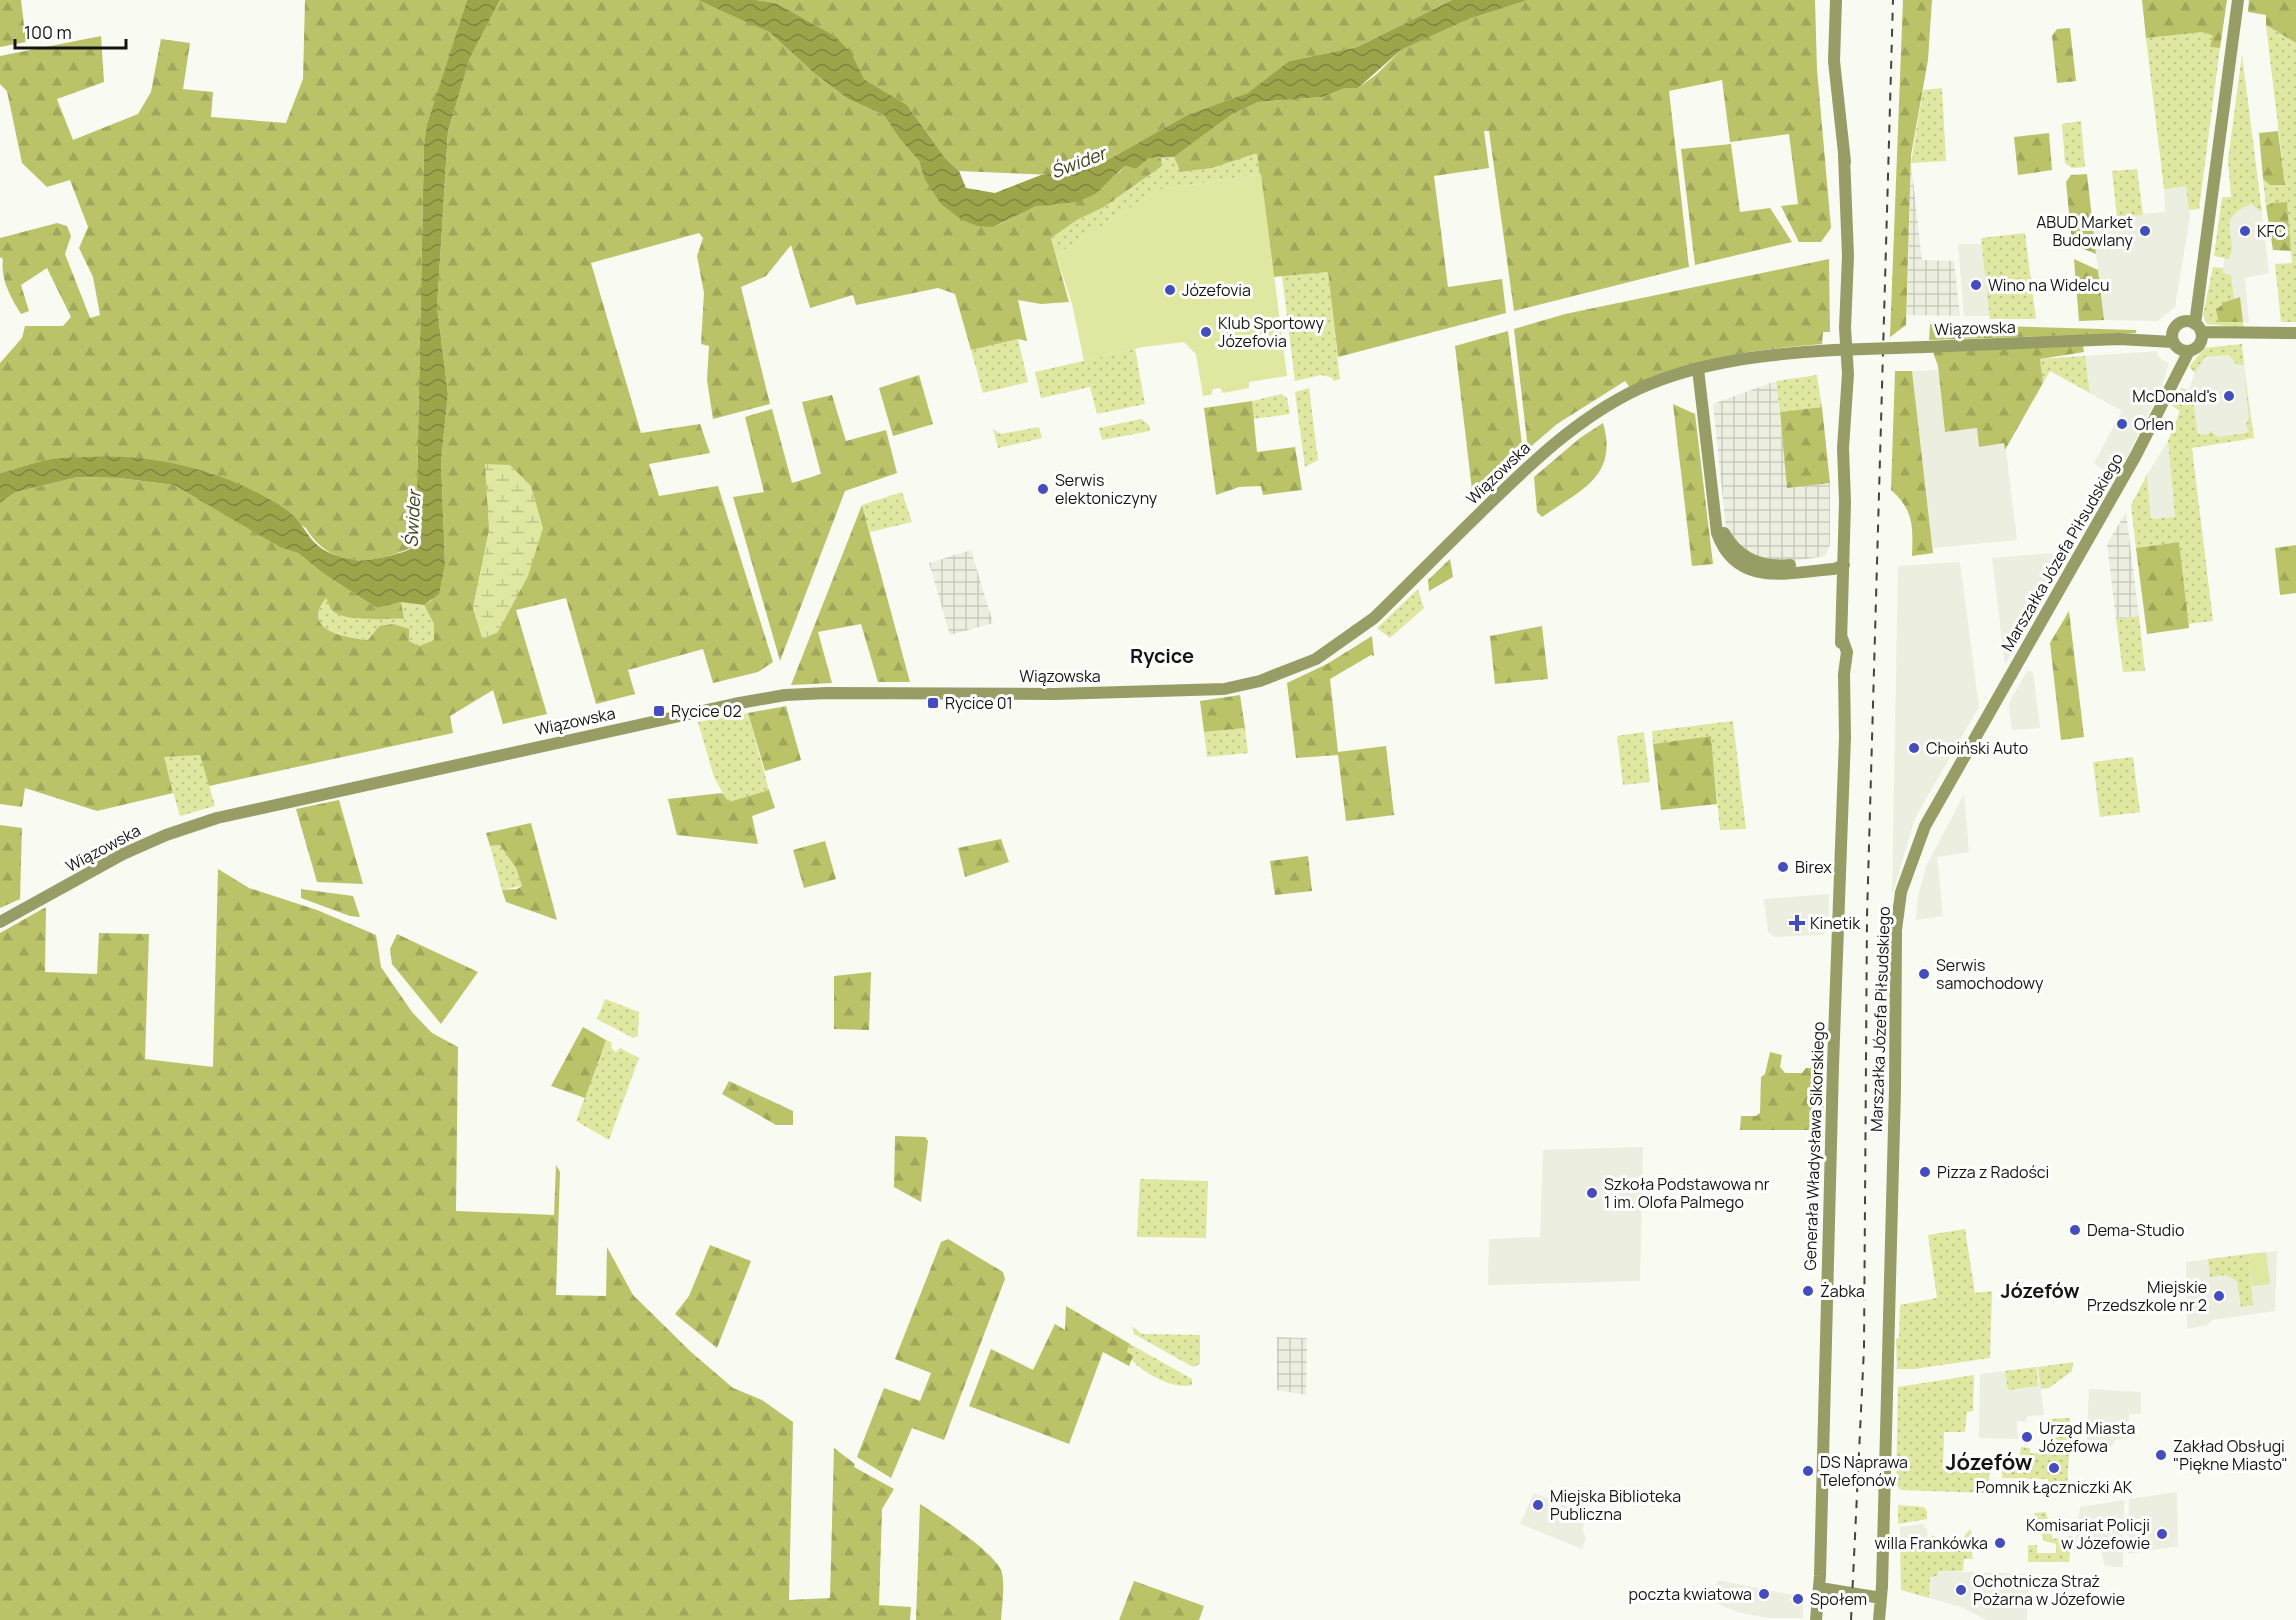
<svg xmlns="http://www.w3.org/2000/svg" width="2296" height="1620" viewBox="0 0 2296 1620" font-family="Manrope,sans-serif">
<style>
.built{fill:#eceedf}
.industrial{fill:url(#industrial-grid)}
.grass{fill:url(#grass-dots)}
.forest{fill:url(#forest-firs);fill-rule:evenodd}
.wetland{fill:url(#wetland-marsh)}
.garden{fill:#dfe7a0}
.water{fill:url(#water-waves)}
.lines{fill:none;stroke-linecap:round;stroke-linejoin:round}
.secondary{stroke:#979d64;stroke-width:12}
.rail{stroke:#43433f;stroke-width:2;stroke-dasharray:8 8;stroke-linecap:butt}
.secondary-bridge{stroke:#979d64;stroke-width:12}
.poi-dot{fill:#434cc0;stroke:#fff;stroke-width:2}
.labels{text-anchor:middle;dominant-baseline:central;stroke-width:6;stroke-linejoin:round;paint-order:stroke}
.poi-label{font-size:16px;fill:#141411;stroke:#fff;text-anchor:start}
.street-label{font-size:16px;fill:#141411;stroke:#fff}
.water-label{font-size:18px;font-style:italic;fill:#3c3f19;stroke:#fff}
.quarter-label{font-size:20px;font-weight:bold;fill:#141411;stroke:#fff}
.district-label{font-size:22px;font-weight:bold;fill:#141411;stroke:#fff}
</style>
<defs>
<pattern id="industrial-grid" width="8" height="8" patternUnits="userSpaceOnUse" patternTransform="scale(1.5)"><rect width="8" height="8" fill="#eceedf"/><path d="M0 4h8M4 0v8" fill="none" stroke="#cacbbe"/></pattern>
<pattern id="grass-dots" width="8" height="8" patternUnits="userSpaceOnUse" patternTransform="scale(1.5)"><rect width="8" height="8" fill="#dfe7a0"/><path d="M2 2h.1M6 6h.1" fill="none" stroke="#bec589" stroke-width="1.8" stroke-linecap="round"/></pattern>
<pattern id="forest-firs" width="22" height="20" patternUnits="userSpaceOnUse" patternTransform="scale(1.5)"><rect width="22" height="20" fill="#bbc369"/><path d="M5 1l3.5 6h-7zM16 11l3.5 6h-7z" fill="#a0a75a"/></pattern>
<pattern id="wetland-marsh" width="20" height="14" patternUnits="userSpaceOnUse" patternTransform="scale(1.5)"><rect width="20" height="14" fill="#dfe7a0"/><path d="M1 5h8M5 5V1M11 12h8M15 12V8" fill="none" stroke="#bec589"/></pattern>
<pattern id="water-waves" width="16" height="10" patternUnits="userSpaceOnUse" patternTransform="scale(1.5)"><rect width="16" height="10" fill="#9da54b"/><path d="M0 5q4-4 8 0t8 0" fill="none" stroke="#7f853d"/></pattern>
</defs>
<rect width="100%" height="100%" fill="#f9faf2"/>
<path class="built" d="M2186 186 2190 217 2175 307 2158 321 2104 320 2092 219 2165 212 2164 189Z
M2255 202 2261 207 2269 273 2245 278 2249 322 2219 323 2224 258 2231 257 2228 228 2231 209Z
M1958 244H1982L1990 316H1964Z
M2157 351 2159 358 2169 363 2162 386 2116 480 2094 463 2122 411 2090 393 2085 356Z
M2243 354 2254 438 2192 448 2186 396 2195 373 2205 357Z
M1938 370 1945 432 1977 428 2005 443 2017 540 1933 548 1912 371Z
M2168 441 2175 517 2151 519 2147 475Z
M2053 553 2056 569 2005 665 1992 558Z
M1960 562 1979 707 1915 818 1892 896 1898 566Z
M2027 671 2033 672 2040 728 2012 730 2009 703Z
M1964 794 1969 852 1937 857 1943 916 1916 920 1918 896 1926 867Z
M1829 894 1828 930 1822 935 1774 937 1768 932 1764 899Z
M1643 1147 1640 1281 1488 1285 1489 1239 1540 1237 1543 1150Z
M2277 1251 2275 1311 2212 1320 2208 1325 2187 1329 2186 1262Z
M2038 1367 2044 1415 2027 1416 2026 1422 2017 1421 2018 1439 1979 1438 1980 1374Z
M2089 1389 2141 1392V1414H2129L2128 1438 2115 1440 2112 1446 2086 1451Z
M2177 1492 2178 1546 2128 1554 2129 1499Z
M1534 1493 1579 1511 1585 1522 1582 1530 1586 1538 1582 1549 1520 1524Z
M2124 1500 2123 1567H2115L2104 1565 2099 1538 2079 1540 2076 1537 2080 1507Z
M1923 1524 1927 1529 1928 1541 1900 1542V1527Z
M1938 1571 2029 1574 2027 1620H1986L1961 1607 1929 1598 1930 1577Z
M1718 1580 1803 1597V1618H1769L1741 1613 1710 1601Z"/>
<path class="industrial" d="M1911 163 1922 260 1954 261 1960 316 1907 315Z
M1776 381 1788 487 1830 483V545L1825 556 1776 564 1742 552 1726 529 1713 404Z
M2126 512 2139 616 2116 619 2107 544Z
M971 550 993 623 950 635 929 563Z
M1277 1337 1307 1338 1306 1395 1277 1390Z"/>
<path class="grass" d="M2266 25 2296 43V322H2281L2275 264 2292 263 2287 203H2272L2266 206 2263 179 2270 185 2285 184Z
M2204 32 2213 36 2211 47 2220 48 2199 209 2189 210 2186 186 2164 189 2146 38Z
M2242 55 2262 212 2251 204C2212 220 2240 235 2229 259L2214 256 2222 197H2231L2228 160Z
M1942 88 1946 161 1911 163 1923 90Z
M2081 121 2085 167 2072 168 2065 163 2062 124Z
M1257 152 1261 174 1158 190 1056 255 1051 238 1077 220 1104 207 1162 166 1161 158 1174 157 1182 172 1212 168Z
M2137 169 2143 215 2117 217 2112 171Z
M2025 233 2036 319H1990L1981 238Z
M2213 267 2223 268V273L2231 275 2234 298 2219 322H2243L2244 328 2207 324 2203 315Z
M1328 272 1340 379 1334 381 1331 377 1321 375 1295 381 1282 276Z
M1018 339 1028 382 983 393 971 350Z
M2242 344 2244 365 2236 364 2229 355 2205 357 2195 373 2189 367 2204 348Z
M1135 349 1145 404 1097 414 1090 387 1041 398 1035 372Z
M2085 356 2090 393 2050 371 2043 383 2040 359Z
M2244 374 2254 438 2192 448 2213 621 2188 624 2179 542 2136 548 2131 505 2147 475 2151 519 2175 517 2168 441 2180 411 2172 406 2181 388 2195 392 2199 396 2193 400 2197 432 2200 435 2209 434V430L2218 437 2246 433 2249 431 2246 425 2249 417Z
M1817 375 1822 407 1780 412 1776 381Z
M1309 388 1318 460 1305 467 1295 392Z
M1281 394 1287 398 1290 414 1253 419 1252 401Z
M1141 419 1149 425 1150 431 1102 440 1099 428Z
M1039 427 1042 438 998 448 993 429 1000 434Z
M902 492 912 522 870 532 862 505Z
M1418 589 1424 608 1390 638 1377 628Z
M326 597 357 619H403L401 602 424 605 434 624V640L419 646 379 626 368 640C345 638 300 630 326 597Z
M2139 616 2145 671 2123 672 2116 619Z
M748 713 769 790 728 803 714 777 698 722Z
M1733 721 1746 829 1720 830 1711 736 1653 744 1652 731Z
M1245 728 1248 753 1207 757 1204 732Z
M1644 732 1650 782 1623 785 1617 736Z
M200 754 215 806 180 816 163 757Z
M2133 757 2140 812 2100 817 2093 762Z
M500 845 516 868 522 886 502 890 490 846Z
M605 999 639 1012 638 1036 633 1038 597 1019Z
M606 1040 612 1043 611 1048 616 1052 620 1048 639 1058 609 1140 576 1121Z
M1140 1179 1208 1181 1206 1238 1137 1237Z
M1965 1229 1975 1293 1992 1291 1990 1358 1914 1369H1897L1896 1339 1899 1338 1900 1305 1937 1298 1928 1235Z
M2248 1254 2253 1305 2241 1307 2237 1281 2226 1275 2210 1277 2208 1259Z
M1132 1326 1142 1334 1200 1335V1364L1193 1367 1134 1334Z
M1130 1344 1192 1379V1385C1174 1391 1133 1369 1127 1352Z
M2073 1362 2072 1371 2049 1388 2041 1389 2038 1367Z
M2036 1367 2038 1386 2008 1390 2005 1371Z
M1974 1375 1973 1411 1967 1412 1965 1432H1944L1943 1467 1990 1469 1988 1493 1901 1490 1896 1484 1898 1387Z
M2070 1418 2069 1443 2050 1442 2049 1436H2054L2055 1422H2050V1419Z
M2021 1447 2030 1448V1453L2069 1454 2067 1489 2048 1491V1479L2002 1478 2003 1456H2020Z
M1898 1505 1924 1507 1927 1511V1519L1898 1524Z
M2046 1512 2053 1539 2072 1536 2069 1562H2028V1545H2037V1553H2056V1544L2044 1541 2034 1513Z
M1970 1529 1975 1539 1971 1547 1973 1559H1964L1963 1571H1938L1937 1576 1930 1577 1929 1598 1901 1590 1900 1542 1931 1541 1932 1535 1942 1541 1963 1538Z"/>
<path class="forest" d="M0 0H21L26 42 0 47Z
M305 0H467L428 125 424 145 417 487 419 541C412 549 405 550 395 554 360 566 326 562 306 528L211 473 19 468 0 473V363L22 338 25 326H63L71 317 47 268 21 285 29 311 21 314C11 298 0 279 3 259L0 257V238L57 223 67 226 71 236 65 254 90 318 100 315 93 277 79 248 88 227 70 180 47 187 22 163 7 91 0 84V56L101 36 104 82 57 99 73 140 138 114 151 92 161 39 190 43 183 89 213 92 211 117 286 123 303 79Z
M500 0H698L742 18 769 32 814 73 848 99 884 115 899 138 919 161 924 178 993 227C1008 221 1021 211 1036 206 1066 195 1104 192 1125 166L1136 169 1149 158H1161L1162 166 1104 207 1077 220 1051 238 1069 302 1041 304 1018 300 1027 341 1018 339 971 350 955 294 938 288 856 305 853 295 810 308 791 245 766 276 741 287 770 404 713 419 707 380 709 346 701 344 704 293 697 256 703 238 699 233 591 263 641 433 700 424 710 453 649 464 659 496 718 486 773 662 758 672 713 683 703 649 628 670 635 694 596 704 566 598 516 610 547 714 503 724 493 690 450 716 453 733 209 786 200 755 164 757 173 793 97 811 25 788 22 807 0 804V503L16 492 78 477 119 478 174 485 280 546 298 553 324 574 377 608 401 602 404 619C387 618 344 623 332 610 329 607 328 601 326 598 300 630 345 638 368 640L379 626 393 624 409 629V641L419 646 434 640V624L424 605 432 600 445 564 441 461 448 394 437 307 448 131 470 58ZM489 497 498 632 483 638 473 608 489 531Z
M756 0H1452L1357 47 1289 61 1249 93 1187 115 1097 166 1054 175 959 171 945 158 907 105 864 79 835 36 776 3Z
M1528 0H1815L1817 69 1831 228 1821 242H1799L1781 206 1798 204 1789 134 1730 142 1722 80 1669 91 1689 267 1514 311 1489 131H1484L1489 168 1434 176 1448 287 1502 279 1506 313 1338 357 1328 272 1273 277 1257 153 1212 168 1181 172 1174 157 1231 115 1258 102 1323 97 1345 88H1358L1377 74 1401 50 1469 19Z
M1903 0H1932L1928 60 1911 155 1906 325 1890 337Z
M2142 0H2227L2220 48 2210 47 2213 36 2204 32 2146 38Z
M2249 0H2296V43L2266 25V15L2248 12Z
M2070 28 2076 81 2057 83 2052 36 2057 29Z
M2278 131 2285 185H2270L2263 179 2259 133Z
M2049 133 2052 170 2018 175 2014 137Z
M1731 144 1740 212 1770 208 1792 242 1695 265 1681 149Z
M2087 174 2096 254 2072 244 2066 182 2071 175Z
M2287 202 2291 251 2273 250 2266 206 2272 203Z
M1829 259 1830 332H1823L1822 344C1754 350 1692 357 1630 388L1625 381 1557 424 1528 449 1514 329 1565 314Z
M2074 259 2098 270 2104 320 2079 321Z
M2240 297 2243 322H2219L2216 310 2225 302Z
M1930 324 2136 330V333L1929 340Z
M1508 331 1523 453 1479 498 1472 490 1455 346Z
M2083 346 2084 352 2040 359 2043 383 2005 450 2004 443 1979 447 1977 428 1945 432 1938 366 1933 352Z
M1895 371H1912L1933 553 1912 556C1913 527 1914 510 1891 490Z
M919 375 933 424 893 436 879 388Z
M832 395 846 441 886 430 897 473 845 491 780 661 733 497 764 492 745 417 772 409 792 483 821 474 802 402Z
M1252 401 1257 452 1295 447 1302 490 1263 495 1261 486 1239 487 1216 495 1204 408Z
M1673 404 1695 414 1713 564 1692 566Z
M1822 407 1830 483 1787 488 1780 412Z
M1603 423C1619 477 1579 491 1542 517L1537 512 1534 477 1580 438Z
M862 505 910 682H878L861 624 818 632 832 683 791 685Z
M2179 542 2189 628 2147 634 2136 548Z
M2296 545V593L2280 595 2275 548Z
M1450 559 1453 577 1429 591 1428 580Z
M2069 611 2084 737 2061 740 2050 643Z
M1542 626 1548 679 1495 684 1490 636Z
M1372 636 1374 656 1371 655 1330 679 1338 752 1386 746 1394 815 1346 821 1338 755 1296 758 1287 683 1327 664Z
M1240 695 1245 728 1204 732 1200 701Z
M786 706 801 760 765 771 748 713Z
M1711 736 1717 804 1661 810 1653 744Z
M769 790 775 808 752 816 758 844 677 835 668 799 722 793 729 802Z
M339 800 363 884 317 882 296 809Z
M531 823 557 920 506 902 502 890 517 889 522 886 516 868 500 845 490 846 486 833Z
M0 825 22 828 20 899 0 908Z
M1001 839 1009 862 965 877 958 848Z
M825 841 836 879 804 888 793 850Z
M1308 856 1312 891 1275 895 1270 861Z
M218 869 249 888 317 910 376 935 381 967 412 1012 432 1033 458 1047 456 1211 554 1215 556 1165 560 1172 556 1295 606 1296 607 1247 633 1295 691 1352 733 1388 762 1400 793 1422 789 1600 830 1598 834 1448 855 1464 854 1467 894 1489 882 1509 879 1605 911 1607 910 1620H0V933L46 907 45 972 97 974 99 933 149 934 145 1059 213 1067Z
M301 889 353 896 360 917 350 916 301 898Z
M397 934 478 972 441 1024 392 964 390 949Z
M871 972 869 1030 834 1029V976Z
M583 1027 606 1040 585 1098 551 1086Z
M1770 1052 1782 1055 1780 1067 1785 1073H1802L1806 1068H1824L1823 1123 1817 1130H1740L1741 1116H1756L1760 1113 1761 1077 1765 1074Z
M729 1081 793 1111V1125H776L722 1094Z
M895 1136 925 1137 928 1141 921 1202 894 1187Z
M948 1239 1003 1272 1005 1279 944 1440 912 1428 891 1478 857 1457 884 1388 920 1401 931 1373 895 1359 941 1242Z
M710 1245 751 1261 717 1348 675 1314 689 1296Z
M1066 1306 1130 1344 1127 1352 1133 1356 1129 1366 1103 1352 1069 1444 969 1406 991 1349 1033 1370 1055 1324 1065 1330Z
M920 1504C937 1515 998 1554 1002 1573 1005 1587 1002 1605 1001 1620H916Z
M1134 1581 1204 1606 1199 1620H1119Z"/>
<path class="wetland" d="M485 464 510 465 531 486 543 528 528 576 498 632 482 638 473 608 489 531Z"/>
<path class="garden" d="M1261 174 1287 376 1249 382V388L1223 393 1220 388 1213 389 1211 395 1203 396 1196 354 1184 342 1143 347 1084 361 1072 304 1056 255 1158 190Z
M2266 1252 2270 1284 2252 1286 2248 1254Z"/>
<path class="water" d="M467 0H500L470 58 448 131 437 307 448 394 441 461 445 564 439 594 424 605 401 602 377 608 324 574 298 553 280 547 174 485 119 478 78 477 16 492 0 503V473C16 469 32 463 48 460 60 457 73 458 85 457 156 453 229 471 288 511 300 520 305 532 314 542 324 553 342 558 355 560 368 562 413 553 419 542 425 529 418 502 417 487L424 145 427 125Z
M698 0H756L776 3 835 36 851 53 864 79 907 105 945 158 959 171 966 188 995 193 1041 175 1078 171 1097 166 1187 115 1248 93 1289 61 1357 47 1452 0H1528L1469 19 1401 50 1358 88H1345L1323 97 1258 102 1231 115 1174 157 1149 158 1136 169 1125 166 1095 194 1077 202 1036 206 993 227 978 226 962 220 941 204 924 178 919 161 899 138 884 115 848 99 814 73 769 32Z"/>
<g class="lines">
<path class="secondary" d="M1836 0 1834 61 1845 162
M2172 336a15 15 0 1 1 30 0a15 15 0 1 1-30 0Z
M2195 324 2238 0
M2201 332 2296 333
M1925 347 2119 339 2173 342
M1698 369 1717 533C1737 589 1790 572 1834 569L1844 565
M1724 533C1738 558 1762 568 1790 565
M1841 643 1845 502 1843 448 1848 374 1845 328 1848 256 1844 156
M0 922 123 854 166 835 217 818 734 704 785 695 827 693 1055 694 1224 689 1260 681 1316 659 1374 618C1409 584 1443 549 1478 515 1527 467 1575 419 1638 389 1700 361 1768 354 1834 350
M1820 1588 1881 1598
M1816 1620 1820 1576 1833 1065 1845 737 1844 674 1847 652 1842 638
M1879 1620 1882 1586 1895 1089 1896 930 1901 892 1925 826 2135 457 2189 351"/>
<path class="rail" d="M1851 1620 1864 1348 1867 916 1893 0"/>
<path class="secondary-bridge" d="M1834 350 1925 347"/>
</g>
<g class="poi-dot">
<circle cx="2145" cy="231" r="6"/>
<circle cx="2245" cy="231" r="6"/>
<circle cx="1976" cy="285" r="6"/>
<circle cx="1170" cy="290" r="6"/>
<circle cx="1206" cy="332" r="6"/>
<circle cx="2229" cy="396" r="6"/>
<circle cx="2122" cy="424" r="6"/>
<circle cx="1043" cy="489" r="6"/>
<rect x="927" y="697" width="12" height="12" rx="3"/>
<rect x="653" y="705" width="12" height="12" rx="3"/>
<circle cx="1914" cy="748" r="6"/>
<circle cx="1783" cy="867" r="6"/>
<path d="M1794 914h6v6h6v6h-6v6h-6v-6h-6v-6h6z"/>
<circle cx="1924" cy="974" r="6"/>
<circle cx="1925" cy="1172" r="6"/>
<circle cx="1592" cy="1193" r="6"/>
<circle cx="2075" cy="1230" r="6"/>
<circle cx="1808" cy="1291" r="6"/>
<circle cx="2219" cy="1296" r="6"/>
<circle cx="2027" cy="1437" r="6"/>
<circle cx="2161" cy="1455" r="6"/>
<circle cx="2054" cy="1468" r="6"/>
<circle cx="1808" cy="1471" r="6"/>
<circle cx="1538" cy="1505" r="6"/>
<circle cx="2162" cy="1534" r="6"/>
<circle cx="2000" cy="1543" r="6"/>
<circle cx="1961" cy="1590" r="6"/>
<circle cx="1764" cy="1594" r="6"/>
<circle cx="1798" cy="1599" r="6"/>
</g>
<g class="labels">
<g class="poi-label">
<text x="2133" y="222" text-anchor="end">ABUD Market<tspan x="2133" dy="18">Budowlany</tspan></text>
<text x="2257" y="231">KFC</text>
<text x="1988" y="285">Wino na Widelcu</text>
<text x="1182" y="290">Józefovia</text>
<text x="1218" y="323">Klub Sportowy<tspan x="1218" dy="18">Józefovia</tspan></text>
<text x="2217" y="396" text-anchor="end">McDonald's</text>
<text x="2134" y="424">Orlen</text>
<text x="1055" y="480">Serwis<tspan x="1055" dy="18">elektoniczyny</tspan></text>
<text x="945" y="703">Rycice 01</text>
<text x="671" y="711">Rycice 02</text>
<text x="1926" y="748">Choiński Auto</text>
<text x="1795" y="867">Birex</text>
<text x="1810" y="923">Kinetik</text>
<text x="1936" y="965">Serwis<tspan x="1936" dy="18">samochodowy</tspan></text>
<text x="1937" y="1172">Pizza z Radości</text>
<text x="1604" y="1184">Szkoła Podstawowa nr<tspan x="1604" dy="18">1 im. Olofa Palmego</tspan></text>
<text x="2087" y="1230">Dema-Studio</text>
<text x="2207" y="1287" text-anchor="end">Miejskie<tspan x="2207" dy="18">Przedszkole nr 2</tspan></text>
<text x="1820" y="1291">Żabka</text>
<text x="2039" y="1428">Urząd Miasta<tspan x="2039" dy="18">Józefowa</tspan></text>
<text x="2173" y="1446">Zakład Obsługi<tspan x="2173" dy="18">"Piękne Miasto"</tspan></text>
<text x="1820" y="1462">DS Naprawa<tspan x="1820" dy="18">Telefonów</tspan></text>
<text x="2054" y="1487" text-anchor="middle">Pomnik Łączniczki AK</text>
<text x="1550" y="1496">Miejska Biblioteka<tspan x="1550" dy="18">Publiczna</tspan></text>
<text x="2150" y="1525" text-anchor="end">Komisariat Policji<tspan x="2150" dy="18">w Józefowie</tspan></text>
<text x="1988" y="1543" text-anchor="end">willa Frankówka</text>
<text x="1973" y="1581">Ochotnicza Straż<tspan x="1973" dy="18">Pożarna w Józefowie</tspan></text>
<text x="1752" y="1594" text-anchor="end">poczta kwiatowa</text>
<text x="1810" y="1599">Społem</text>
</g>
<g class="street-label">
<text transform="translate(1975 328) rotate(-2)">Wiązowska</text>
<text transform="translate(1498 473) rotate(-44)">Wiązowska</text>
<text transform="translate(2062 552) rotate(-60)">Marszałka Józefa Piłsudskiego</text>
<text x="1060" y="676">Wiązowska</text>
<text transform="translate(575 721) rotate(-12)">Wiązowska</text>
<text transform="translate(103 848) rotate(-28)">Wiązowska</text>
<text transform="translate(1880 1019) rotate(-88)">Marszałka Józefa Piłsudskiego</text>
<text transform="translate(1814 1146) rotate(-88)">Generała Władysława Sikorskiego</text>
</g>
<g class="water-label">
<text transform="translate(1078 162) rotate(-21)">Świder</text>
<text transform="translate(412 519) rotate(-87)">Świder</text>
</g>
<g class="quarter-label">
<text x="1162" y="655">Rycice</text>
<text x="2040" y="1290">Józefów</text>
</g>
<g class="district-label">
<text x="1989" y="1462">Józefów</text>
</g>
</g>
<path d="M15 39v9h111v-9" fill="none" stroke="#141411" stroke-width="3"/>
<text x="24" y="39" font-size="18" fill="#141411" stroke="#ffffff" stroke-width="4.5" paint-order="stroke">100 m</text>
</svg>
